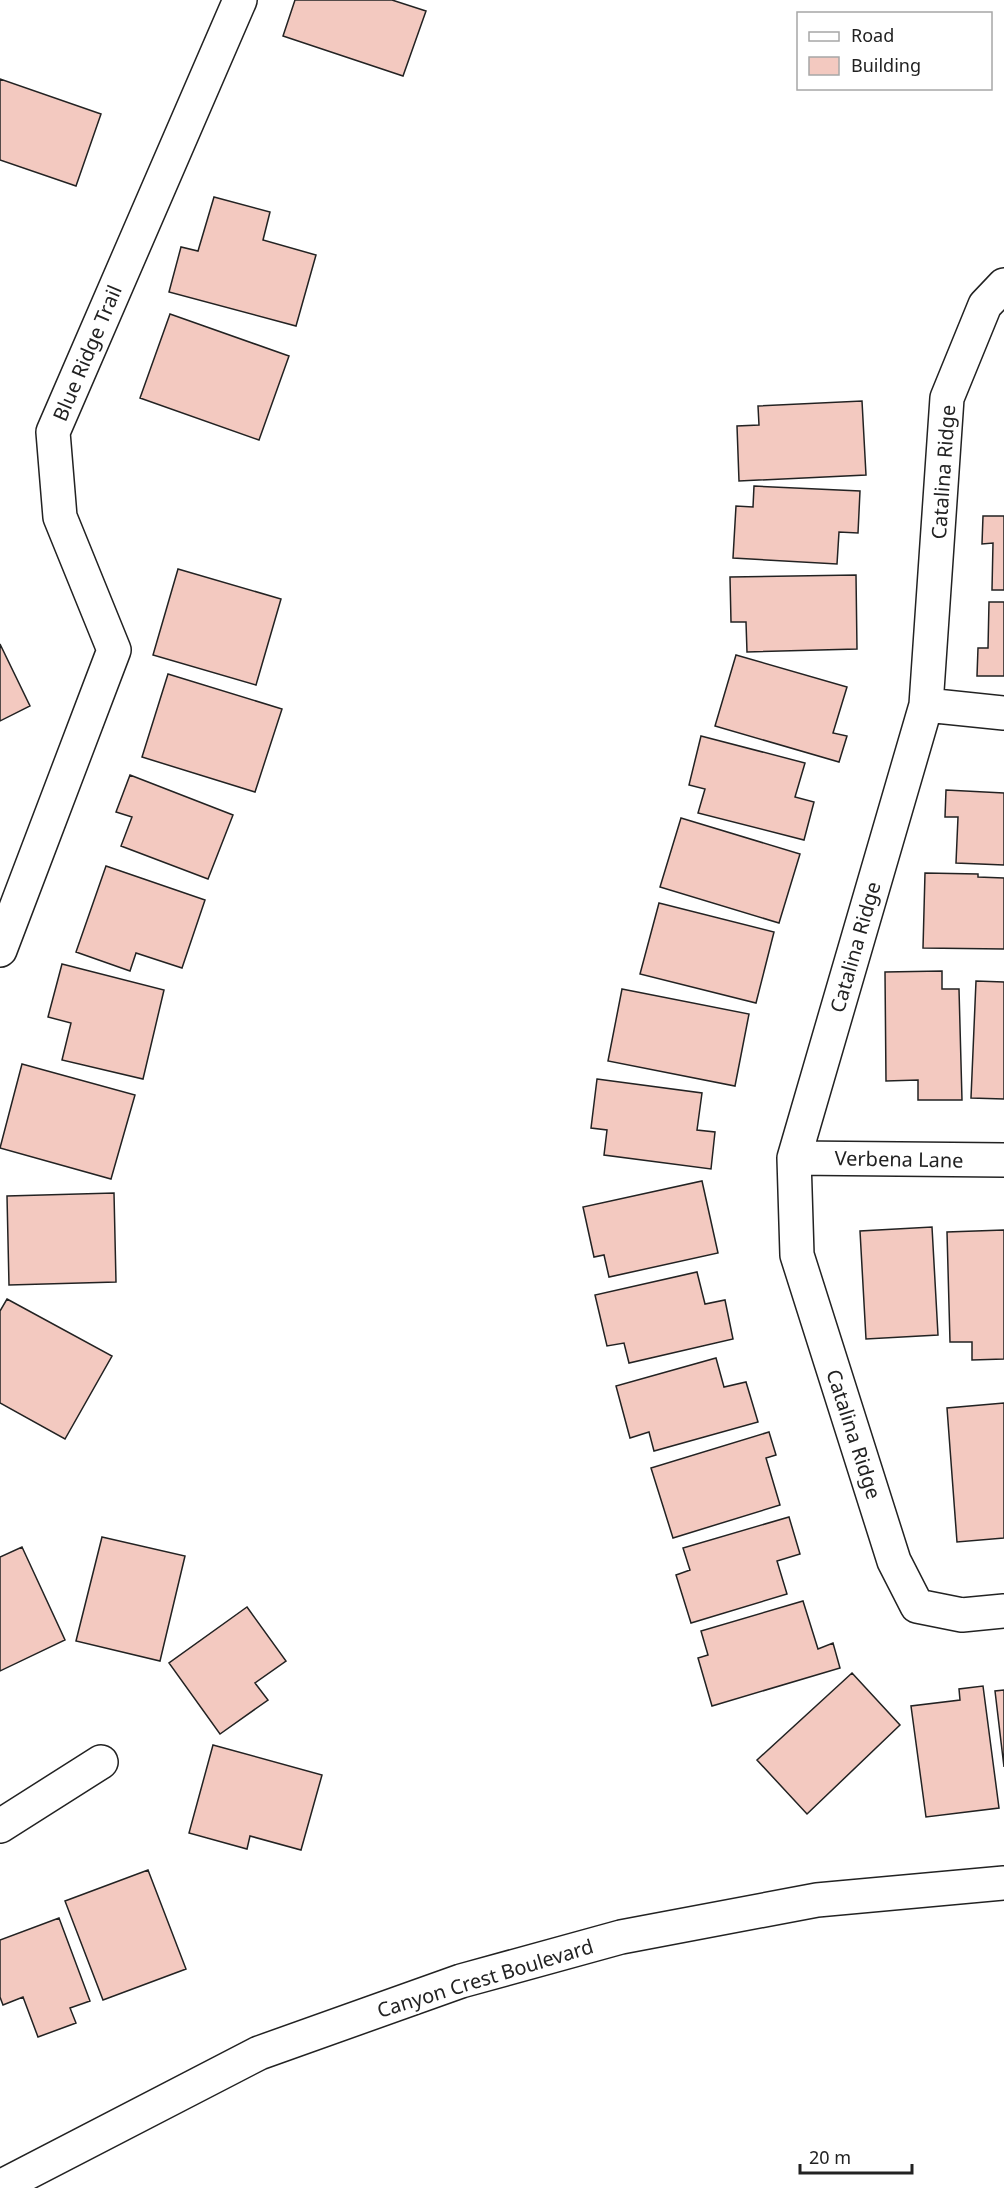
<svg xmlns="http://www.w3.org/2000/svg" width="1004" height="2188" viewBox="0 0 1004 2188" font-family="'Noto Sans',sans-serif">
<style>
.building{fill:#f3c9c0;stroke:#222;stroke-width:1.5}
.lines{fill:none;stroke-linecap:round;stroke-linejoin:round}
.street-casing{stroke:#222;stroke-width:36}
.secondary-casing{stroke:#222;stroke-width:36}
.street{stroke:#fff;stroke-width:33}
.secondary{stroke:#fff;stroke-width:33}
.labels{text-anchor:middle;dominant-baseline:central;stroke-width:4.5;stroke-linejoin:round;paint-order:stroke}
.street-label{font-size:20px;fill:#222;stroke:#fff}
</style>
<rect width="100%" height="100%" fill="#fff"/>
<path class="building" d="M295 0H392L426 11 403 76 283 36Z
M0 79 101 114 76 186 0 160Z
M214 197 270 212 263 240 316 255 296 326 169 292 181 247 198 251Z
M170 314 289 356 259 440 140 398Z
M862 401 866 475 739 481 737 426 759 425 758 406Z
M754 486 860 491 858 533 839 532 837 564 733 558 736 506 753 507Z
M983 516H1004V590H992L993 543 982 544Z
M178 569 281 599 256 685 153 655Z
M856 575 857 649 747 652 746 622H731L730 577Z
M989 602H1004V676H977L978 648H988Z
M0 644 30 706 0 721Z
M736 655 847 687 833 733 847 736 839 762 715 726Z
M168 674 282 709 255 792 142 757Z
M701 736 805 763 795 797 814 802 804 840 698 813 705 789 689 785Z
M130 775 233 815 208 879 121 846 132 817 116 812Z
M946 790 1004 793V865L956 863 958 817H945Z
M681 818 800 854 779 923 660 887Z
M106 866 205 900 182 968 136 953 130 971 76 952Z
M925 873 978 874V877L1004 878V949L923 948Z
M659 903 774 932 756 1003 640 974Z
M62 964 164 990 143 1079 62 1060 71 1023 48 1017Z
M942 971V989H959L962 1100H918V1080L886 1081 885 972Z
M976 981 1004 982V1099L971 1098Z
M622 989 749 1014 735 1086 608 1061Z
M22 1064 135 1095 111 1179 0 1148Z
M597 1079 702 1093 697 1130 715 1132 711 1169 604 1155 607 1130 591 1128Z
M702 1181 718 1253 609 1277 604 1255 594 1257 583 1207Z
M114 1193 116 1282 9 1285 7 1196Z
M932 1227 938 1335 866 1339 860 1231Z
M1004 1230V1359L972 1360V1342H950L947 1232Z
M697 1272 705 1304 725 1300 733 1339 629 1363 624 1343 607 1346 595 1295Z
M7 1299 112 1356 65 1439 0 1403V1311Z
M716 1358 724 1387 746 1382 758 1422 654 1451 649 1432 630 1438 616 1386Z
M1004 1403V1538L957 1542 947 1408Z
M769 1432 776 1455 766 1458 780 1505 673 1538 651 1468Z
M789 1517 800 1554 777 1561 787 1594 691 1623 676 1575 690 1570 683 1548Z
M102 1537 185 1556 160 1661 76 1641Z
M22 1547 65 1640 0 1671V1557Z
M803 1601 818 1649 833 1643 840 1668 712 1706 698 1658 708 1655 701 1631Z
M247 1607 286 1661 255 1683 268 1700 220 1734 169 1663Z
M852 1673 900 1725 807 1814 757 1760Z
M983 1686 999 1808 926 1817 911 1706 960 1700 959 1689Z
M1004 1690V1767L995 1691Z
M213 1745 322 1775 301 1850 250 1836 247 1849 189 1833Z
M148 1870 186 1969 103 2000 65 1901Z
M59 1918 90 2001 70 2008 76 2023 38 2037 23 1997 3 2005 0 1997V1940Z"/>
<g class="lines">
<g class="street-casing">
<path id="street" d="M1004 285 985 305 947 398 926 705 794 1158 797 1255 894 1561 917 1606 962 1615 1004 1611
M926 705 1004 713
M0 950 114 650 60 517 53 432 240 0
M794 1158 1004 1160
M0 1826 101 1762"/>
</g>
<g class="secondary-casing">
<path id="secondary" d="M0 2187 259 2053 461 1981 621 1937 817 1900 1004 1883"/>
</g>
<use href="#street" class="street"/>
<use href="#secondary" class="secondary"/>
</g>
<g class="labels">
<g class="street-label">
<text transform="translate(87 353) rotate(-67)">Blue Ridge Trail</text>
<text transform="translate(943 472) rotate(-86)">Catalina Ridge</text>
<text transform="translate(855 947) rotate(-74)">Catalina Ridge</text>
<text transform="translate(899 1159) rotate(1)">Verbena Lane</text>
<text transform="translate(854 1434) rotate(72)">Catalina Ridge</text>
<text transform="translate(485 1978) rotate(-17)">Canyon Crest Boulevard</text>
</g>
</g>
<rect x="797" y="12" width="195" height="78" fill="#ffffff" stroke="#a7a7a7" stroke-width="1.5"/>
<rect x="809" y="32" width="30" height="9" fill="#ffffff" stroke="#a7a7a7" stroke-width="1.5"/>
<text x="851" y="42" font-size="18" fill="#222222">Road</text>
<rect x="809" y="57" width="30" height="18" fill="#f3c9c0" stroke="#a7a7a7" stroke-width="1.5"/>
<text x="851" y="72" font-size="18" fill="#222222">Building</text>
<path d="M800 2164v9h112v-9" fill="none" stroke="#222222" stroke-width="3"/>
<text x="809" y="2164" font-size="18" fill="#222222" stroke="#ffffff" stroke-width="4.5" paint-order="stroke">20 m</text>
</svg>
